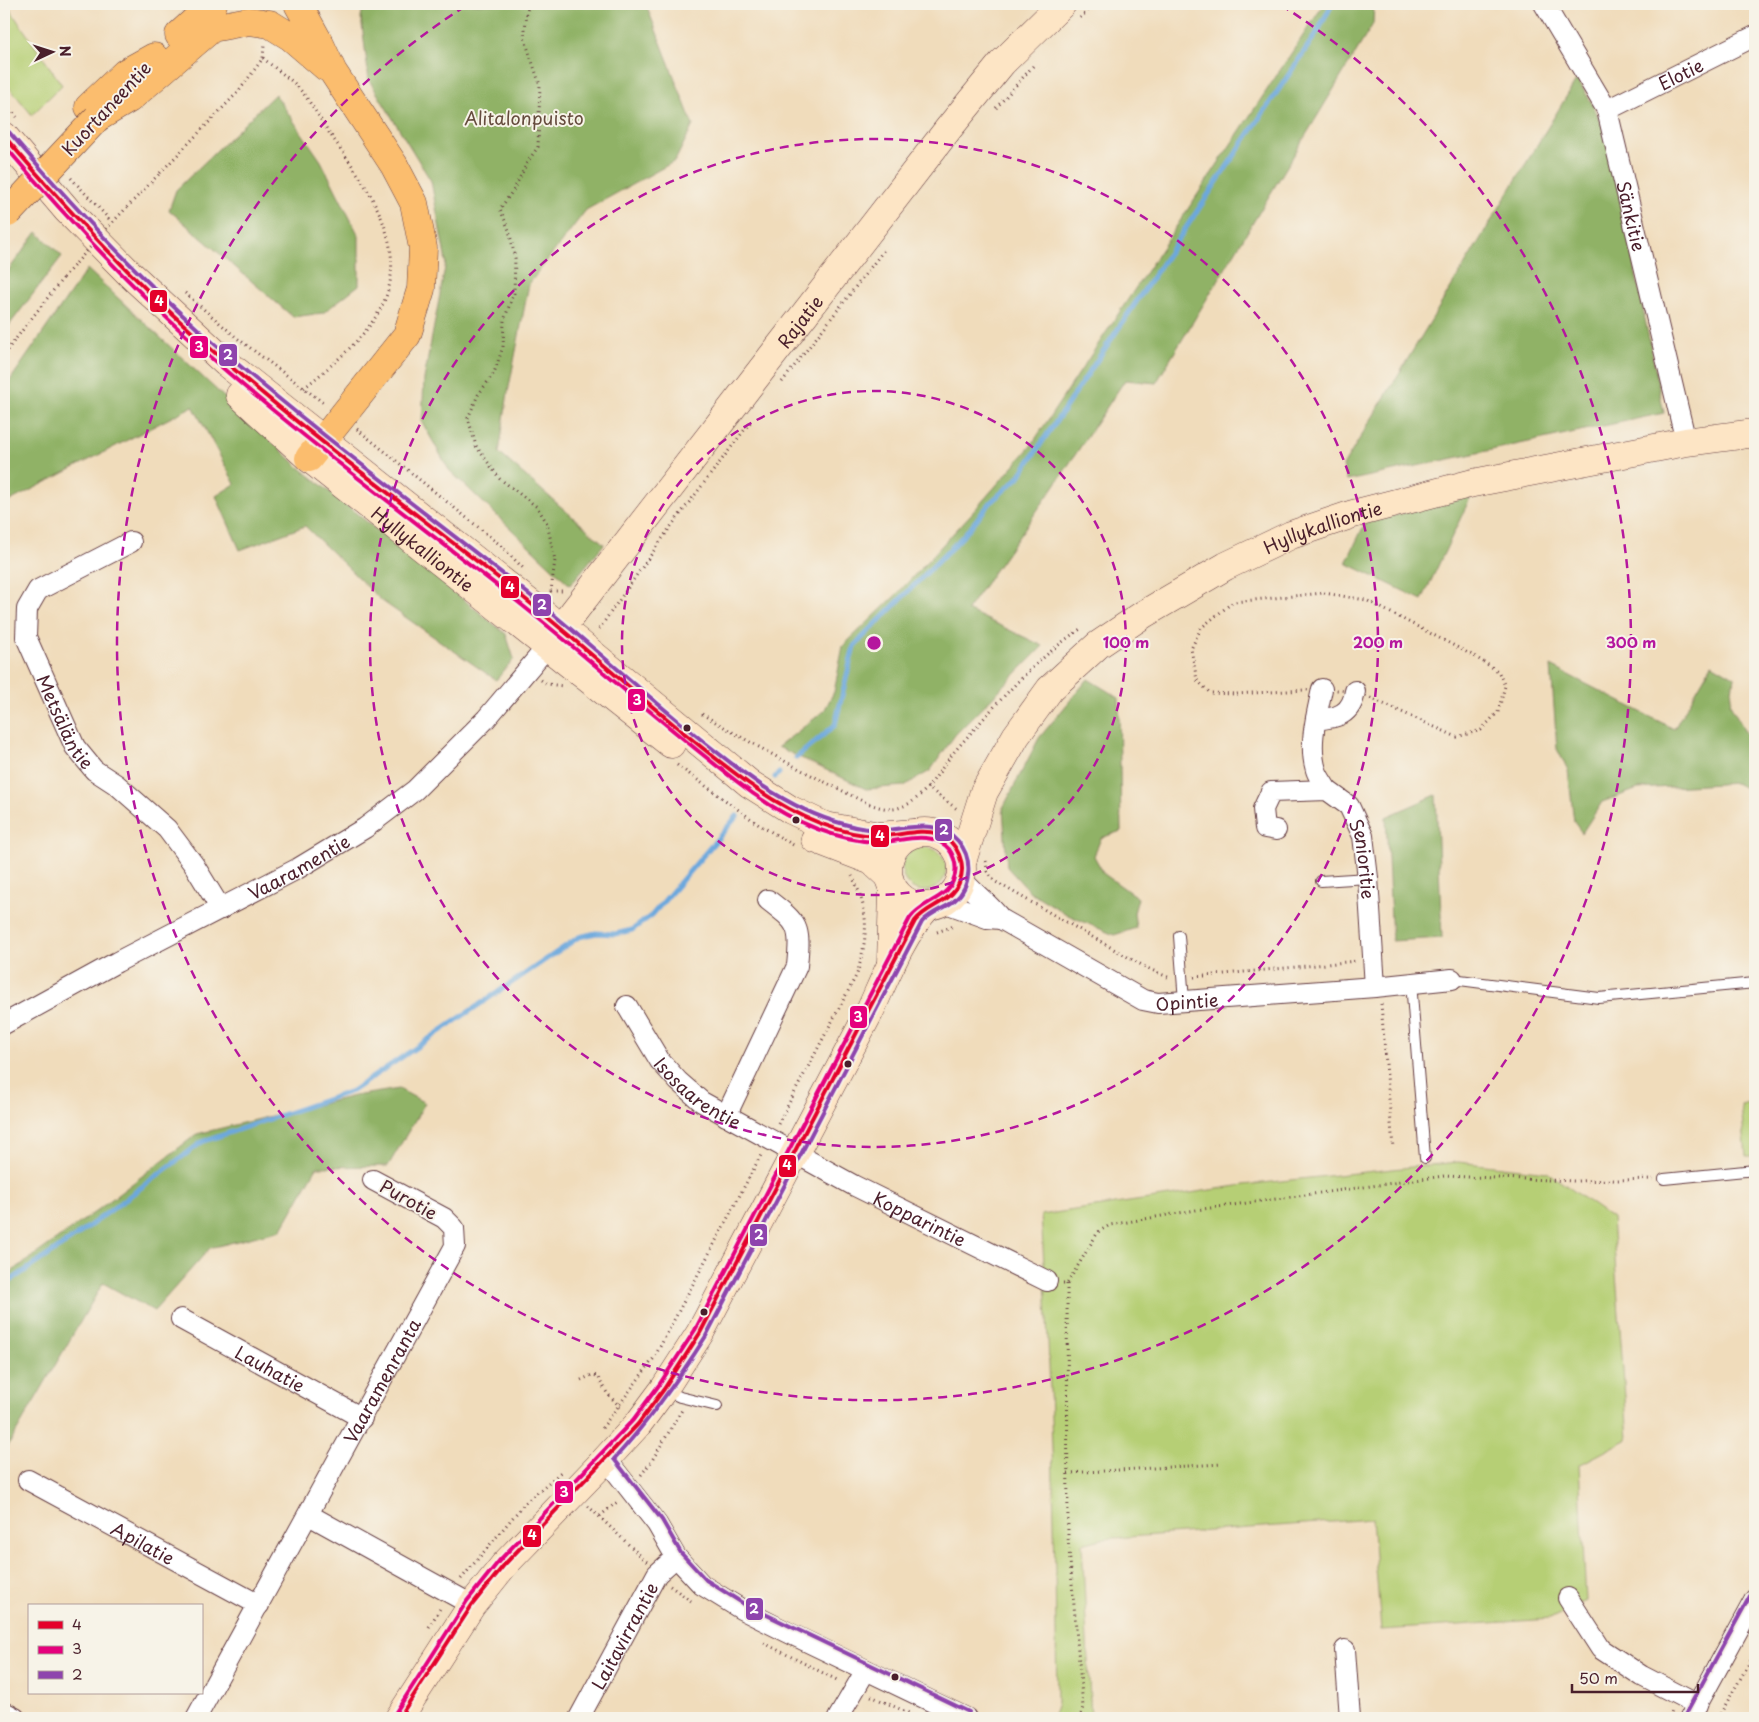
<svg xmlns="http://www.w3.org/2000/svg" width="1759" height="1722" viewBox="0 0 1759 1722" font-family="'Playpen Sans',sans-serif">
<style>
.green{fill:#b6cf74;stroke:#807750}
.forest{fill:#90b266;stroke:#6d6848}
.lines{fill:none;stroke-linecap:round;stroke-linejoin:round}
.stream{stroke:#6ca8dd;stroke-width:5}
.lane-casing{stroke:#633b41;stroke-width:12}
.street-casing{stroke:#633b41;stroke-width:22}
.secondary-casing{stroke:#633b41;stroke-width:29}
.highway-casing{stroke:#633b41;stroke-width:29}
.path{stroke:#633b41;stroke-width:3;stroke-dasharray:1 4;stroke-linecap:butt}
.lane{stroke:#fff;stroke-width:10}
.street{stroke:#fff;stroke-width:20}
.secondary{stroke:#fde5c5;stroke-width:28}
.highway{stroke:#fbbd6e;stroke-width:28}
.highway-bridge-casing{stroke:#633b41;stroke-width:29;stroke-linecap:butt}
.path-bridge{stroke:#633b41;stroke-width:3;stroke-dasharray:1 4;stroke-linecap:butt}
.highway-bridge{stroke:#fbbd6e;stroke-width:28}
.bus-1-casing{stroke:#f7f3e8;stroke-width:8}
.bus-2-casing{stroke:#f7f3e8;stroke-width:8}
.bus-3-casing{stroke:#f7f3e8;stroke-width:8}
.bus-1{stroke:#e4002b;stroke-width:4}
.bus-2{stroke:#e5007d;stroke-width:4}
.bus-3{stroke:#8e44ad;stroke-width:4}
.ring{fill:none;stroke:#b5179e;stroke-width:2.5;stroke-dasharray:9 6}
.bus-dot{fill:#4a1f2b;stroke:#f7f3e8;stroke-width:2}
.labels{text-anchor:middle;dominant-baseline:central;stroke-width:4;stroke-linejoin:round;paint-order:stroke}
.street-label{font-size:18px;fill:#4a1f2b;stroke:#f7f3e8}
.park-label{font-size:18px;fill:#654b3d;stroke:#f7f3e8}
.centre{fill:#b5179e;stroke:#f7f3e8;stroke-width:2.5}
.ring-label{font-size:15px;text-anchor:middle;font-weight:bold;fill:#b5179e;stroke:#f7f3e8;stroke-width:4;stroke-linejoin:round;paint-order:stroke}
.line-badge{stroke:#f7f3e8;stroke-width:2}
.badge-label{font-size:14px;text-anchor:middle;font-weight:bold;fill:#fff}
</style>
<rect width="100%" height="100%" fill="#f7f3e8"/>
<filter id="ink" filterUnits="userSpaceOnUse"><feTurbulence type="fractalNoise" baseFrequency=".02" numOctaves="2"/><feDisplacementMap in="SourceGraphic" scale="10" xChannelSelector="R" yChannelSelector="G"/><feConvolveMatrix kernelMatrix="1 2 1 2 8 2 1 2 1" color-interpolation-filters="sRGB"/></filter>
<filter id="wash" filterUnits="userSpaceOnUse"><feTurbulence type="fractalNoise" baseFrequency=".0096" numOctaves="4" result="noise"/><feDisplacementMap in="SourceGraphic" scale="20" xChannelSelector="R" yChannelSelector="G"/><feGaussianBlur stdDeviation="1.12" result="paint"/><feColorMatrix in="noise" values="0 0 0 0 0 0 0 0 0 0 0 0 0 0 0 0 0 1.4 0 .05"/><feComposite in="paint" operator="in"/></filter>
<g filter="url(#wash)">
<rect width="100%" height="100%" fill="#f0dcbb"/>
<path class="green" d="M4 4H6L62 85 32 115 4 81Z
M902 869a22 22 0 1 1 44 0a22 22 0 1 1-44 0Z
M1755 1101V1156H1746L1741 1105Z
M1458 1162 1547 1172 1612 1218 1628 1439 1579 1465 1586 1601 1551 1619 1381 1630 1372 1519 1101 1539 1082 1544 1091 1718H1052L1057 1704C1055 1541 1052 1378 1041 1215L1244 1185Z"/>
<path class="forest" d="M364 4H652L647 7 693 125 675 161 586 210 529 284 508 392 499 453 604 544 570 585 449 470 422 422 424 379 446 262 431 181 369 80 361 17Z
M1324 4H1374L1373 24 1156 383 1125 380 1053 488 967 610 1043 646 955 735 930 771 904 786 866 789 778 747 824 711 834 692 843 646 897 594 972 513 1030 447Z
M1577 79 1593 105 1603 127 1617 181 1664 413 1347 481 1343 466Z
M275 94 321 161 359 236V285L323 313 293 317 169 210 176 190Z
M37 232 62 256 4 332V276Z
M87 269 299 467 506 634 514 659 496 680 382 601 305 526 240 550 216 496 235 484 193 406 4 504V389Z
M1471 496 1422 600 1346 563 1365 523Z
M1712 664 1734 677 1730 704 1755 749V793L1736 783 1638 789 1602 802 1582 833 1574 822 1568 770 1557 749 1551 666 1674 729Z
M1088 679 1119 698 1121 831 1101 838 1094 856 1104 874 1138 898 1134 913 1136 928 1114 935 1068 915 1029 891 1007 867 1003 808 1039 738Z
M1436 795 1442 938 1392 941 1386 817Z
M399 1089 425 1103 388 1166 317 1167 281 1230 210 1248 154 1311 103 1283 4 1453V1277L95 1212 197 1134 354 1096Z"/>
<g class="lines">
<path class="stream" d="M796 758 835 725 854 646 962 537 992 501 1018 478 1318 31 1332 4
M775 777 779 773
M4 1285 76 1236 202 1142 352 1091 579 937 596 933 615 934 632 930 652 915 737 816"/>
</g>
</g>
<g filter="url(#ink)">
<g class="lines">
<g class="lane-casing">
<path id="lane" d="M1321 881 1368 878
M1179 936 1184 1001
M1452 979 1599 998 1755 983
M1411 982 1425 1158
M1664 1179 1755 1170
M665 1390 680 1397 717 1406"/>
</g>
<g class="street-casing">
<g id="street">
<path id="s1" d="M1544 4 1607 110 1686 442"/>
<path id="s2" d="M1607 110 1755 36"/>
<path id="s3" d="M131 542 38 590 27 609 26 637 75 747 94 770 117 785 167 829 194 865 221 909"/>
<path d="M1322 689C1317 714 1308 744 1316 770 1318 777 1324 784 1327 790"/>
<path d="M1316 719C1337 719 1352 714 1355 691"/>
<path id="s4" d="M1276 830 1265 828 1263 809 1271 792 1327 790 1349 806 1363 836 1368 878 1375 987"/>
<path id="s5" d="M961 878C973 893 989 903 1001 919L1143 1000 1158 1003 1375 987 1452 979"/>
<path d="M943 902 987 918 1001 919"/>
<path id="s6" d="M627 1006 660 1061 678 1081 702 1102 853 1185 1047 1281"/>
<path id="s7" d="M4 1024 117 962 297 869 365 828 415 790 486 719 547 647"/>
<path d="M726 1116 797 966C801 926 799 924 768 900"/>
<path id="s8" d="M181 1319 362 1418"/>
<path d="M606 1459 657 1524 676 1557 702 1585 741 1609 789 1633 966 1718"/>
<path id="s9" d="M28 1480 259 1605"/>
<path d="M309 1515 472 1605"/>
<path d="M1568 1598 1601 1649 1642 1676 1698 1705"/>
<path d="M1345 1650 1350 1718"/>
<path d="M4 1712 15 1718"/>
<path id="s10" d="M196 1718 455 1246 454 1228 444 1218 373 1180"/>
<path id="s11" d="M579 1718 657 1574 676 1557"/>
<path d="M838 1718 866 1670"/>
<path d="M1690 1718 1755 1599"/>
</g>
</g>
<g class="secondary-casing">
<g id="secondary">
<path d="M4 136 67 210 131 275 226 363 561 628 750 784 791 810 825 826 879 836 914 833"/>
<path id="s12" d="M240 395 309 458 671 744"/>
<path id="s13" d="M551 641 949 128 1002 63 1062 4"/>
<circle cx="925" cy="869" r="37"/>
<path d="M815 839 872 861 888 876"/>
<path id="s14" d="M962 862 984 792 1016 736 1050 689 1098 645 1144 614 1226 566 1291 535 1353 514 1473 483 1686 442 1755 433"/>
<path d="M891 964 893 889"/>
<path d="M399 1718 472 1605 504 1565 606 1459 638 1424 664 1389 700 1333 870 1011C886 976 901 936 928 906"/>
</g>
</g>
<g class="highway-casing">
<path id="highway" d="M298 4 320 44 333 72 394 165 414 203 423 248 421 289 407 335 309 458
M179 35 213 4
M89 107 125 73 154 57
M97 118 129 99 212 28 249 21 270 24 291 37 326 67"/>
</g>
<path class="path" d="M528 4 524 37 540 85 538 147 528 161 514 189 500 209 509 230 515 258 514 293 504 320 503 347 494 373 478 395 468 418 476 446 500 479 537 507 547 523 555 560 551 591H562
M1080 18 1095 4
M263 58C273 67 285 75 295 84 308 97 318 116 328 131 362 180 413 243 382 306 365 339 332 365 304 388
M4 101 17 117
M996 108 1033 66
M160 173 239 91 263 58 264 46
M71 178 109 219
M185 293 237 338 325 404
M4 354 63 278
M782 382 884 250
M357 429 499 544 525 570
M1324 593 1366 600 1472 655 1498 671 1505 686 1498 712 1481 730 1457 737 1355 691 1322 689 1236 694 1210 693 1197 680 1191 649 1201 628 1233 602Z
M599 629 669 529 752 420
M541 680 547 684 563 686
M702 714C747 741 792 766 839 789 855 797 872 808 892 809 897 809 908 805 913 801 930 789 941 768 954 752 993 708 1033 660 1082 628
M677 765 758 824 795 846
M927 787 957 809
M986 861 987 871 994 881 1147 968 1170 978
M937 932 954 926
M1194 977 1357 961
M1381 1004 1393 1147
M778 1124 857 974C868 936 870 912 852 876
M1063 1284H1067L1098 1232 1110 1225 1196 1210 1444 1176 1576 1181 1653 1179
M1067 1284 1068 1538 1083 1707 1080 1718
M581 1380 592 1375 597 1376 607 1393 621 1408
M602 1428 654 1358 762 1153
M1068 1473 1221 1464
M641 1475 651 1462 682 1410
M588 1506 647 1562
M600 1516 617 1502
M461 1579 525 1503 562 1471
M670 1586 691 1601
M429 1627 441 1607
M764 1643 839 1681
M871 1696 911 1714
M1669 1718 1671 1711
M1718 1718 1755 1653"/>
<use href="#lane" class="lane"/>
<use href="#street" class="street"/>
<use href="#secondary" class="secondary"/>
<use href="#highway" class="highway"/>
<g class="highway-bridge-casing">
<path id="highway-bridge" d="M8 213 97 118"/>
</g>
<path class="path-bridge" d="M63 278 109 226 160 173"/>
<use href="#highway-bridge" class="highway-bridge"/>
<g class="bus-1-casing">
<path id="bus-1" d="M4 136C64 206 127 274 195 335 298 428 411 509 519 594 596 656 668 724 748 783 786 810 832 835 880 836 899 836 920 828 939 834 958 842 967 865 959 883 951 903 927 905 915 921L700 1333 664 1389 638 1424 504 1565 472 1605 399 1718"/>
</g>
<g class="bus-2-casing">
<path id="bus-2" d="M4 145C63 214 125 281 193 342 295 433 406 514 513 598 588 657 659 722 735 780 775 812 823 839 876 842 896 843 921 832 940 842 954 849 959 867 953 881 946 899 921 902 910 918L695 1330 659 1385 633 1420 499 1561 467 1601 394 1715"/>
</g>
<g class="bus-3-casing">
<path id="bus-3" d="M9 132C69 202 132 270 201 332 303 423 414 504 521 588 602 652 677 726 761 785 787 802 815 817 844 824 857 828 871 830 884 830 909 829 938 818 958 841 973 858 972 886 954 901 944 909 931 912 922 922L706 1336C678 1380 649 1421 614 1459L662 1520 681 1553 706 1580 744 1604 969 1712
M1685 1715 1750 1596"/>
</g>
<use href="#bus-1" class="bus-1"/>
<use href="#bus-2" class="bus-2"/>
<use href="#bus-3" class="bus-3"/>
</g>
</g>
<g class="ring">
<circle cx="874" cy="643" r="252"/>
<circle cx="874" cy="643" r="504"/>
<path d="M1281 5A757 757 0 1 1 467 5"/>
</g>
<g class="bus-dot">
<circle cx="687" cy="728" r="4.5"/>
<circle cx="796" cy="820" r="4.5"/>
<circle cx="848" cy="1064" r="4.5"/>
<circle cx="704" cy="1312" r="4.5"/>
<circle cx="895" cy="1677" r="4.5"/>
</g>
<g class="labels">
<g class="street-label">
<text stroke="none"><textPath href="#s2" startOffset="82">Elotie</textPath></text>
<text transform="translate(106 108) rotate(-47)">Kuortaneentie</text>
<text stroke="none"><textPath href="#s1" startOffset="232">Sänkitie</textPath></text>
<text stroke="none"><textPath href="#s13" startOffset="405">Rajatie</textPath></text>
<text stroke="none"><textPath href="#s14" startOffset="516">Hyllykalliontie</textPath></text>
<text stroke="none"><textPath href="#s12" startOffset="239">Hyllykalliontie</textPath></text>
<text stroke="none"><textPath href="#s3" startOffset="248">Metsäläntie</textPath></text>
<text stroke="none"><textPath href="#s4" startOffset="188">Senioritie</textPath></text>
<text stroke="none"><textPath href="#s7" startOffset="334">Vaaramentie</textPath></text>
<text stroke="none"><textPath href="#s5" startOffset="265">Opintie</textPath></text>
<text stroke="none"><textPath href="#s6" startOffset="114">Isosaarentie</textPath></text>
<text transform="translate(409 1199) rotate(29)">Purotie</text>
<text stroke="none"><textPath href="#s6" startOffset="370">Kopparintie</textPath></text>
<text stroke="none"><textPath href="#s8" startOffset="102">Lauhatie</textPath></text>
<text stroke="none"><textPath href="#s10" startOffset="385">Vaaramenranta</textPath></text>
<text stroke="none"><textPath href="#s9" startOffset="131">Apilatie</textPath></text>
<text stroke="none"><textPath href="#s11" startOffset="94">Laitavirrantie</textPath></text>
</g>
<g class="park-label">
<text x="524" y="117">Alitalonpuisto</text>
</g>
</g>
<circle cx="874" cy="643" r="8" class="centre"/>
<g class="ring-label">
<text x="1126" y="648">100 m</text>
<text x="1378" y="648">200 m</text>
<text x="1631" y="648">300 m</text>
</g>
<g class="line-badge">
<rect x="149" y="289" width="19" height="24" rx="5" fill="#e4002b"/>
<rect x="189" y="335" width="20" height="24" rx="5" fill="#e5007d"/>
<rect x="218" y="343" width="20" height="24" rx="5" fill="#8e44ad"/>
<rect x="500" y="575" width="20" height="24" rx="5" fill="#e4002b"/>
<rect x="532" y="593" width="20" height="24" rx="5" fill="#8e44ad"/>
<rect x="627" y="688" width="19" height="24" rx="5" fill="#e5007d"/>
<rect x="934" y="818" width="19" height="24" rx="5" fill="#8e44ad"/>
<rect x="870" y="824" width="20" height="24" rx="5" fill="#e4002b"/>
<rect x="849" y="1005" width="19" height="24" rx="5" fill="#e5007d"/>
<rect x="778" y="1154" width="19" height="24" rx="5" fill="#e4002b"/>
<rect x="749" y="1223" width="19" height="24" rx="5" fill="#8e44ad"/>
<rect x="554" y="1480" width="20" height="24" rx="5" fill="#e5007d"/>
<rect x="522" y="1524" width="20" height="24" rx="5" fill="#e4002b"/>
<rect x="745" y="1597" width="19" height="24" rx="5" fill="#8e44ad"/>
</g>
<g class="badge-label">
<text x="159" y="306">4</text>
<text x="199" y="352">3</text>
<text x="228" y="360">2</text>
<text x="510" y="592">4</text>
<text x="542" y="610">2</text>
<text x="637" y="705">3</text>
<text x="944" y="835">2</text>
<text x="880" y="841">4</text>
<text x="858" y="1022">3</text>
<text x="787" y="1170">4</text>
<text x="759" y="1240">2</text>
<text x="564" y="1497">3</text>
<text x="532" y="1540">4</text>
<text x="754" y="1614">2</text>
</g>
<rect width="1759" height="1722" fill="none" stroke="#f7f3e8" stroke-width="20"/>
<rect x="28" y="1604" width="175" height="90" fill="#f7f3e8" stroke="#b29e9c"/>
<rect x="38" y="1621" width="25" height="8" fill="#e4002b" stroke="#b29e9c"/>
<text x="72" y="1630" font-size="15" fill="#4a1f2b">4</text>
<rect x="38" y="1646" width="25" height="8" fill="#e5007d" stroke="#b29e9c"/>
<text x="72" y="1654" font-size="15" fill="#4a1f2b">3</text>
<rect x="38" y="1671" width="25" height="8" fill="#8e44ad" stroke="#b29e9c"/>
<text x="72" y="1680" font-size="15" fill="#4a1f2b">2</text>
<g transform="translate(52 52) rotate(86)" stroke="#f7f3e8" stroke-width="4" paint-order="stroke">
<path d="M0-4L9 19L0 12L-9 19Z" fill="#4a1f2b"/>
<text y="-8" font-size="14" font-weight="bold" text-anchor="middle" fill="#4a1f2b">N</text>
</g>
<path d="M1572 1684v8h126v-8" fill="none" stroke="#4a1f2b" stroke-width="2.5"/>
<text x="1579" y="1684" font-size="15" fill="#4a1f2b" stroke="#f7f3e8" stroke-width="4" paint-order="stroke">50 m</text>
</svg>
